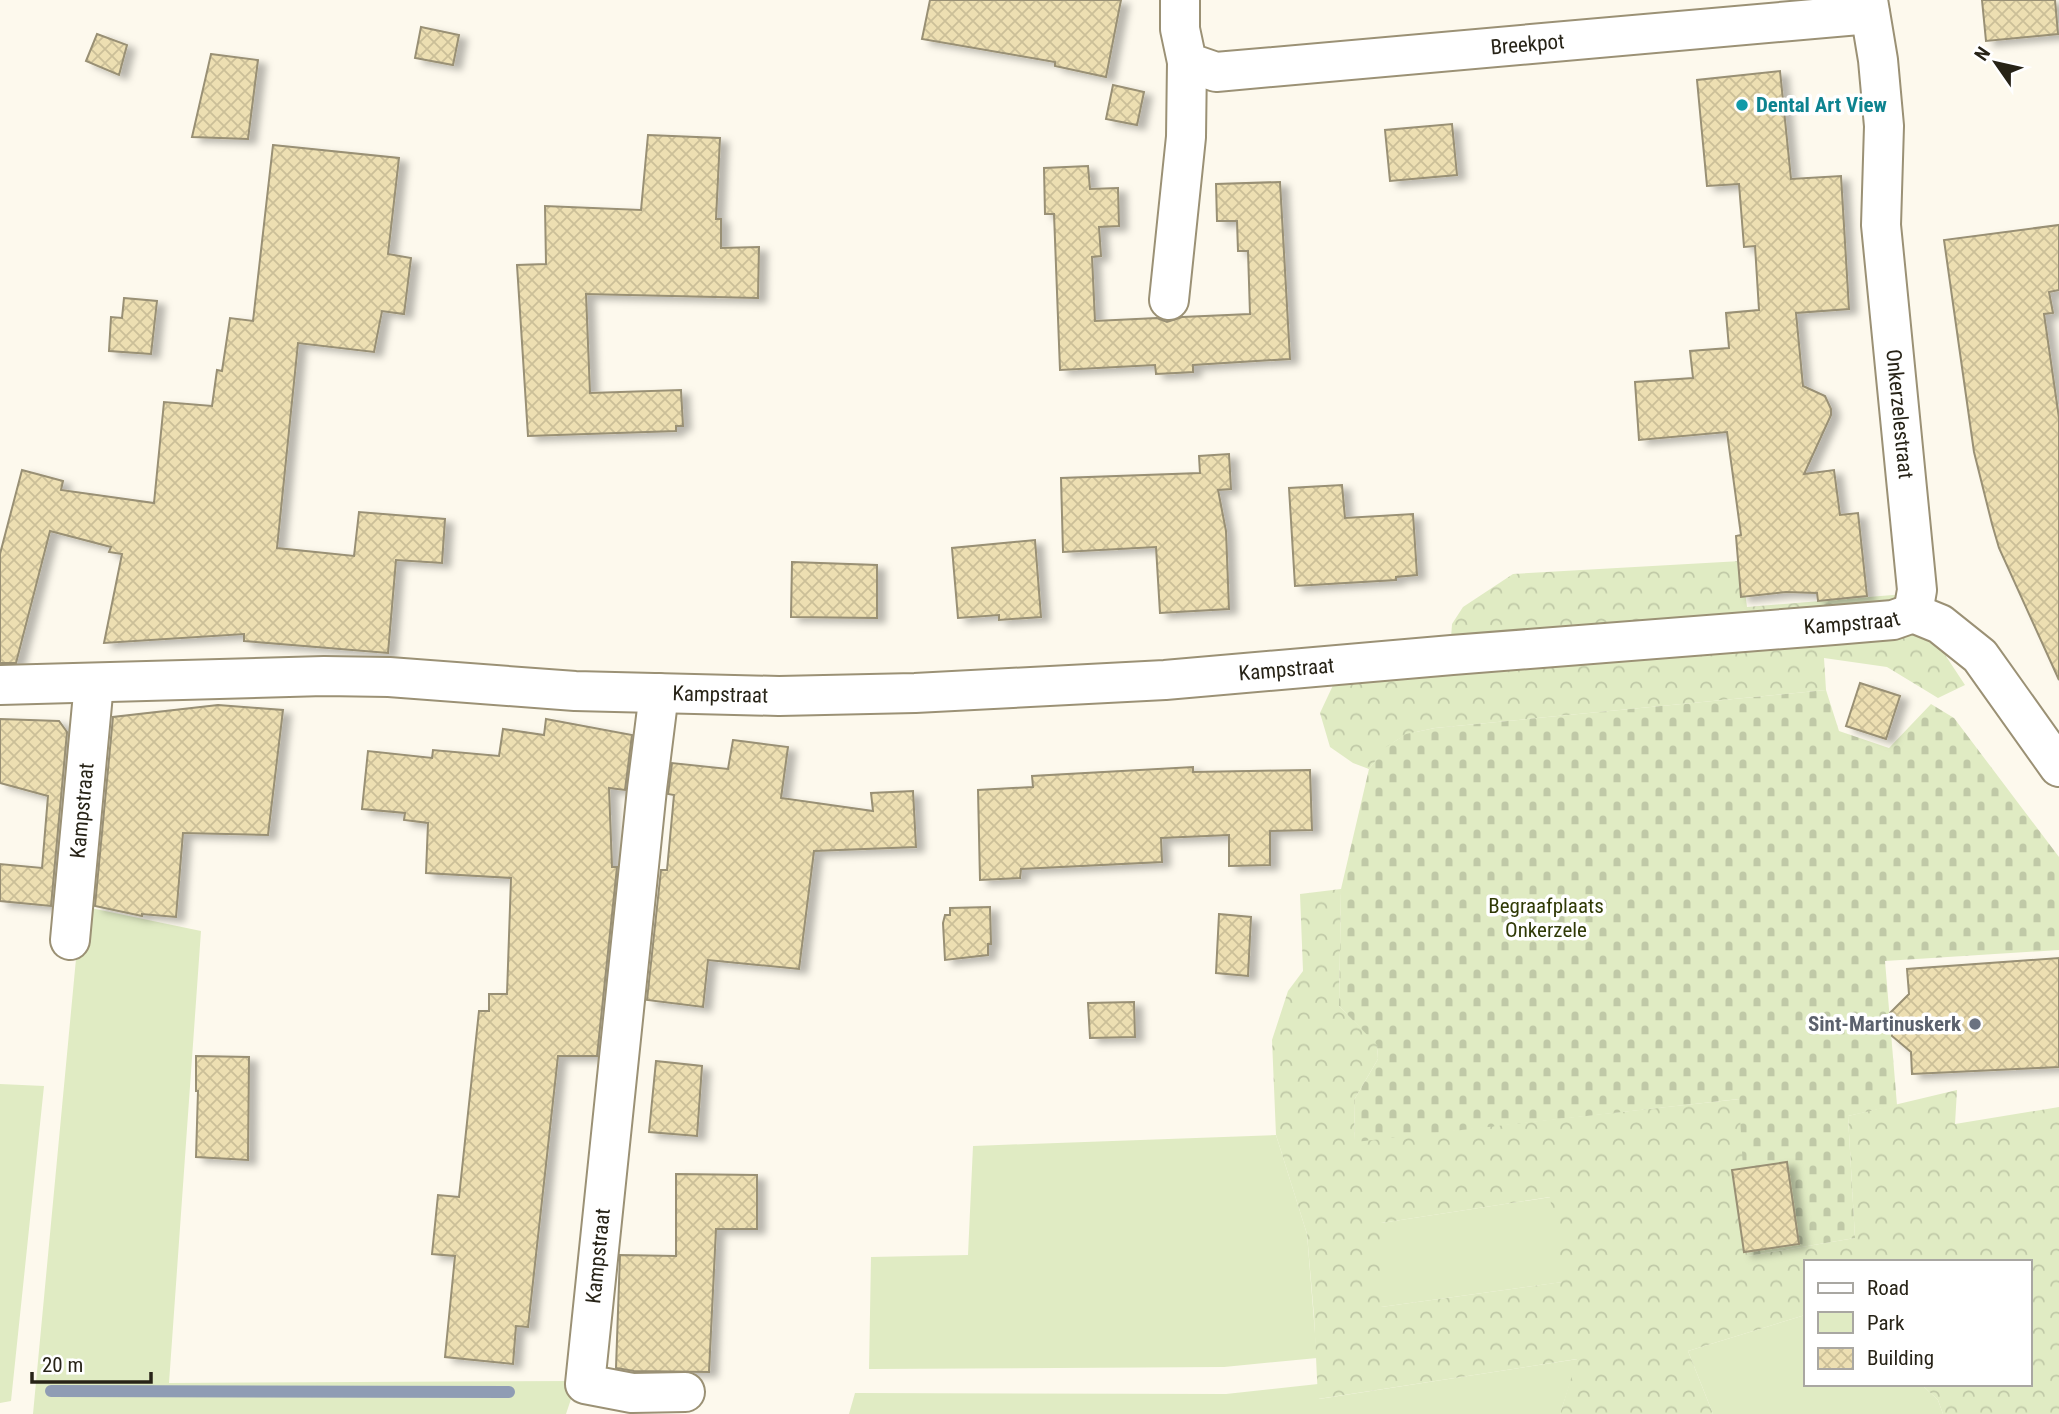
<svg xmlns="http://www.w3.org/2000/svg" width="2059" height="1414" viewBox="0 0 2059 1414" font-family="'Roboto Condensed',sans-serif">
<style>
.green{fill:#e0ebc3}
.forest{fill:url(#forest-crowns);fill-rule:evenodd}
.cemetery{fill:url(#cemetery-stones)}
.lines{fill:none;stroke-linecap:round;stroke-linejoin:round}
.stream{stroke:#8f9cb4;stroke-width:12}
.building{fill:url(#building-cross-hatch);stroke:#999074;stroke-width:2;filter:url(#shadow)}
.street-casing{stroke:#9b9175;stroke-width:42}
.secondary-casing{stroke:#9b9175;stroke-width:42}
.street{stroke:#fff;stroke-width:38}
.secondary{stroke:#fff;stroke-width:38}
.culture-dot{fill:#0f9aa8;stroke:#fff;stroke-width:2.5}
.worship-dot{fill:#6b7280;stroke:#fff;stroke-width:2.5}
.labels{text-anchor:middle;dominant-baseline:central;stroke-width:7;stroke-linejoin:round;paint-order:stroke}
.street-label{font-size:21px;fill:#272317;stroke:#fff}
.culture-label{font-size:21px;font-weight:bold;fill:#0d838f;stroke:#fff;text-anchor:start}
.park-label{font-size:21px;fill:#303a06;stroke:#fff}
.worship-label{font-size:21px;font-weight:bold;fill:#5b616d;stroke:#fff;text-anchor:end}
</style>
<defs>
<pattern id="forest-crowns" width="20" height="18" patternUnits="userSpaceOnUse" patternTransform="scale(1.75)"><rect width="20" height="18" fill="#e0ebc3"/><path d="M2 6a3 3 0 1 1 6 0M12 15a3 3 0 1 1 6 0" fill="none" stroke="#c0c9a7"/></pattern>
<pattern id="cemetery-stones" width="16" height="16" patternUnits="userSpaceOnUse" patternTransform="scale(1.75)"><rect width="16" height="16" fill="#e0ebc3"/><path d="M2 7V4a2 2 0 0 1 4 0v3zM10 15v-3a2 2 0 0 1 4 0v3z" fill="#c0c9a7"/></pattern>
<pattern id="building-cross-hatch" width="8" height="8" patternUnits="userSpaceOnUse" patternTransform="scale(1.75)"><rect width="8" height="8" fill="#eddfb2"/><path d="M0 0l8 8M0 8l8-8" fill="none" stroke="#cbbf98"/></pattern>
<filter id="shadow"><feDropShadow dx="8" dy="4.5" stdDeviation="3.5" flood-color="#0004"/></filter>
</defs>
<rect width="100%" height="100%" fill="#fdf9ed"/>
<path class="green" d="M81 906 201 931 169 1383 577 1381 566 1414H33Z
M0 1084 44 1086 11 1401 0 1403Z
M1276 1135 1307 1234 1317 1358 1224 1367 869 1369 871 1257 968 1255 973 1146Z
M1551 1197 1563 1282 1381 1307V1223Z
M1805 1315V1384H1921L1938 1400 1943 1414H1713L1688 1351Z
M1578 1359 1560 1414H849L855 1393 1226 1394 1318 1384 1319 1399Z"/>
<path class="forest" d="M1741 561 1747 607 1905 594 1965 685 1938 698 1887 667 1824 658 1826 690 1435 728C1398 735 1393 739 1369 769L1353 763 1330 747 1320 713 1335 681 1449 666 1452 624 1463 607 1513 574Z
M1341 889 1339 1006 1377 1044 1378 1059 1354 1100 1355 1141 1740 1099 1748 1256 1855 1238 1848 1116 1957 1090 1955 1124 2059 1107V1414H1943L1938 1400 1921 1384H2029V1262H1805V1315L1688 1351 1713 1414H1560L1577 1359 1318 1399 1314 1316 1307 1234 1276 1135 1272 1040 1288 991 1303 971 1300 894ZM1550 1197 1562 1282 1381 1307V1223Z"/>
<path class="cemetery" d="M1826 690 1839 731 1889 748 1931 704 1954 718 2059 857V950L1885 961 1897 1105 1848 1116 1855 1238 1748 1256 1739 1099 1355 1142 1354 1100 1378 1059 1377 1045 1339 1006 1341 889 1369 769 1386 747 1406 734 1435 728Z"/>
<g class="lines">
<path class="stream" d="M51 1391 509 1392"/>
</g>
<path class="building" d="M930 0H1121L1106 77 1055 66V62L922 39Z
M1982 0H2055L2058 34 1986 41Z
M421 27 459 35 453 65 415 58Z
M97 34 127 45 119 75 86 61Z
M211 54 258 60 248 139 192 137Z
M1780 71 1791 179 1841 176 1849 309 1796 313 1803 386 1825 396 1831 409V415L1804 474 1834 470 1840 515 1858 513 1867 596 1818 601 1817 593 1786 592 1741 597 1736 536 1741 535 1727 432 1639 440 1635 382 1693 378 1690 351 1729 348 1726 313 1759 310 1755 246 1744 247 1739 184 1707 186 1697 80Z
M1113 85 1144 92 1137 125 1106 119Z
M1452 124 1457 175 1390 181 1385 130Z
M648 135 720 138 716 219H721V248L759 247 758 298 586 294 590 393 681 390 683 426H676V431L528 436 517 265 546 264 545 206 641 210Z
M273 145 399 158 388 254 411 258 404 314 382 311 374 352 298 343 277 548 354 556 359 512 445 519 442 563 396 560 388 653 244 641V634L104 643 122 554 109 552 111 547 50 531 16 663H0V554L22 470 63 481 61 490 154 503 164 402 212 406 217 370 222 371 230 318 253 321Z
M1088 166 1090 189 1118 188 1119 226 1099 227 1101 256 1092 257 1095 321 1157 318 1167 322 1182 317 1250 314 1248 251H1238L1237 221H1217L1216 184 1280 182 1290 359 1193 365V372L1176 373 1156 374 1155 365 1060 370 1054 214H1045L1044 168Z
M2059 225V290L2049 292 2053 313 2044 314 2059 418V680L1999 548 1992 524 1974 452 1944 240Z
M124 298 157 301 151 354 109 351 111 317 122 318Z
M1229 454 1231 489 1218 490 1226 531 1229 609 1160 613 1156 547 1063 552 1061 478 1200 473 1199 456Z
M1342 485 1345 518 1413 514 1417 575 1396 577V580L1295 586 1289 488Z
M1035 540 1041 617 999 620V615L958 618 952 548Z
M792 562 877 565V618L791 617Z
M1860 683 1900 696 1886 739 1846 726Z
M218 705 283 710 268 835 183 833 176 917 142 914V916L95 906 113 717Z
M0 719 59 721 67 732 51 906 0 901V864L42 868 48 796 0 783Z
M546 719 632 735 625 790 609 788 612 867H617L597 1056H558L528 1327 516 1326 513 1364 445 1357 455 1256 432 1254 438 1195 459 1197 479 1011H489V994H507L511 878 426 873 428 823 404 820 405 813 362 809 368 751 432 758 433 750 499 756 503 729 544 735Z
M733 740 788 747 781 798 873 811 871 793 913 791 916 847 814 851 799 969 708 960 703 1007 647 1000 661 870H667L674 795 668 794 672 763 728 769Z
M1193 767V772L1310 770 1312 830 1270 831V865L1229 866V835L1161 838 1162 862 1021 869 1020 878 980 880 978 790 1033 787 1032 776Z
M990 907 991 944H988V955L945 960 943 923 945 915H950V908Z
M1219 914 1251 917 1248 976 1216 973Z
M2059 958V1067L1912 1074 1911 1052 1892 1036 1890 1013 1909 994 1907 969Z
M1134 1002 1135 1037 1090 1038 1088 1003Z
M196 1056 249 1057 248 1160 196 1157 198 1091H196Z
M656 1061 702 1066 697 1136 649 1132Z
M1787 1162 1799 1244 1744 1252 1732 1170Z
M676 1174 757 1175V1229H716L709 1372 634 1371 616 1368 620 1255 676 1256Z"/>
<g class="lines">
<g class="street-casing">
<g id="street">
<path id="s1" d="M1180 0V29L1187 62 1216 72 1870 14"/>
<path d="M1169 300 1186 137 1187 62"/>
<path d="M659 693 647 789 585 1384 632 1393 685 1392"/>
<path id="s2" d="M70 940 94 683"/>
</g>
</g>
<g class="secondary-casing">
<g id="secondary">
<path id="s3" d="M1868 0 1878 60 1884 126 1881 225 1917 590 1913 613"/>
<path d="M1913 613 1940 624 1980 656 2059 767"/>
<path id="s4" d="M0 685 324 676 389 677 575 691 779 696 915 693 1165 680 1452 655 1834 625 1893 620 1913 613"/>
</g>
</g>
<use href="#street" class="street"/>
<use href="#secondary" class="secondary"/>
</g>
<circle class="culture-dot" cx="1742" cy="105" r="7"/>
<circle class="worship-dot" cx="1975" cy="1024" r="7"/>
<g class="labels">
<g class="street-label">
<text stroke="none"><textPath href="#s1" startOffset="406">Breekpot</textPath></text>
<text stroke="none"><textPath href="#s3" startOffset="416">Onkerzelestraat</textPath></text>
<text stroke="none"><textPath href="#s4" startOffset="1855">Kampstraat</textPath></text>
<text stroke="none"><textPath href="#s4" startOffset="1288">Kampstraat</textPath></text>
<text stroke="none"><textPath href="#s4" startOffset="721">Kampstraat</textPath></text>
<text stroke="none"><textPath href="#s2" startOffset="130">Kampstraat</textPath></text>
<text transform="translate(598 1256) rotate(-84)">Kampstraat</text>
</g>
<g class="culture-label">
<text x="1756" y="105">Dental Art View</text>
</g>
<g class="park-label">
<text x="1546" y="906">Begraafplaats<tspan x="1546" dy="24">Onkerzele</tspan></text>
</g>
<g class="worship-label">
<text x="1961" y="1024">Sint-Martinuskerk</text>
</g>
</g>
<rect x="1804" y="1260" width="228" height="126" fill="#ffffff" stroke="#a9a7a2" stroke-width="2"/>
<rect x="1818" y="1283" width="35" height="10" fill="#ffffff" stroke="#a9a7a2" stroke-width="2"/>
<text x="1867" y="1295" font-size="21" fill="#272317">Road</text>
<rect x="1818" y="1312" width="35" height="21" fill="#e0ebc3" stroke="#a9a7a2" stroke-width="2"/>
<text x="1867" y="1330" font-size="21" fill="#272317">Park</text>
<rect x="1818" y="1348" width="35" height="21" fill="url(#building-cross-hatch)" stroke="#a9a7a2" stroke-width="2"/>
<text x="1867" y="1365" font-size="21" fill="#272317">Building</text>
<g transform="translate(1996 63) rotate(304)" stroke="#ffffff" stroke-width="5" paint-order="stroke">
<path d="M0-5L12 26L0 18L-12 26Z" fill="#272317"/>
<text y="-10" font-size="19" font-weight="bold" text-anchor="middle" fill="#272317">N</text>
</g>
<path d="M32 1372v10h119v-10" fill="none" stroke="#272317" stroke-width="3.5"/>
<text x="42" y="1372" font-size="21" fill="#272317" stroke="#ffffff" stroke-width="5" paint-order="stroke">20 m</text>
</svg>
